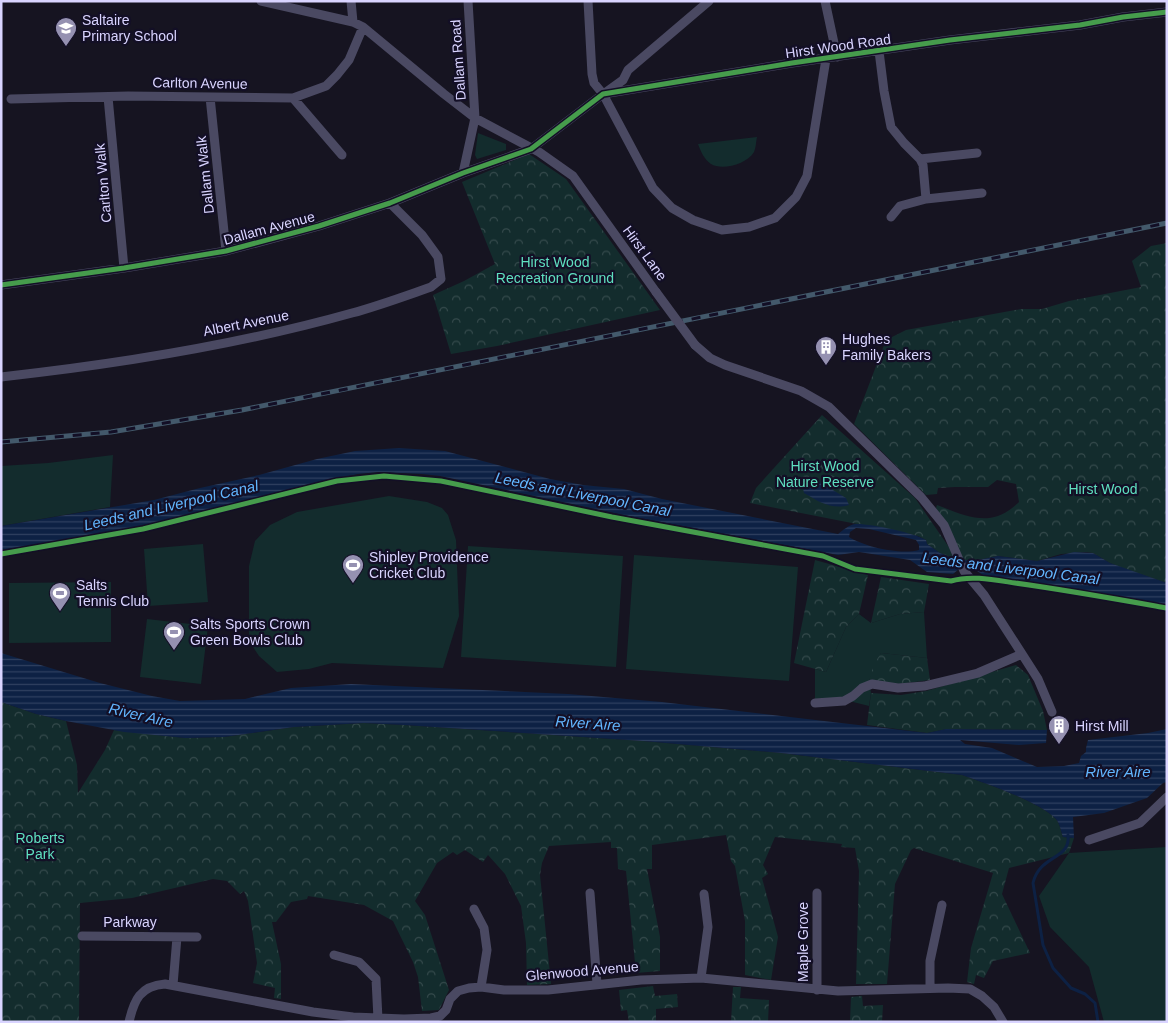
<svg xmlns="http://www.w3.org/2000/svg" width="1168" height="1023" viewBox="0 0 1168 1023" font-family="Arial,sans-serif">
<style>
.green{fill:#132c2d}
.forest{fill:url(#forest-crowns)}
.water{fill:url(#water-rules);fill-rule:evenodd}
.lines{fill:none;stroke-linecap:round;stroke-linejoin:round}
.stream{stroke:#0d2144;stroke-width:3}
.minor{stroke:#4a4962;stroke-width:9}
.rail-casing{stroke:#43596b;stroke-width:5}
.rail{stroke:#130f26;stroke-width:3;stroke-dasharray:9;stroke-linecap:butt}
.minor-bridge{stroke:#4a4962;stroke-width:9}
.cycleway-casing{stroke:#130f26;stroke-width:8}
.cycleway{stroke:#469c4c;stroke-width:5}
.labels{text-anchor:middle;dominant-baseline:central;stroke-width:4.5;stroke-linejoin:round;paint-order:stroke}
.poi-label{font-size:14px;fill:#d9d4ff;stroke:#130f26;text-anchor:start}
.street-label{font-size:14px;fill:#d9d4ff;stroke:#130f26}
.park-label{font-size:14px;fill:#5fe0c0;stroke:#130f26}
.water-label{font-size:15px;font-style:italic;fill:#62b6ff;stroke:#130f26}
</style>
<defs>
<pattern id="forest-crowns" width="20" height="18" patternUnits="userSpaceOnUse" patternTransform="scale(1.25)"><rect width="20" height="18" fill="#132c2d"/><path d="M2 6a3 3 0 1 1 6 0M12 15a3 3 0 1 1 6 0" fill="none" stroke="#354a4c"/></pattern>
<pattern id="water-rules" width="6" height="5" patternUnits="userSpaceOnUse" patternTransform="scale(1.25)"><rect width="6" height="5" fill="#0d2144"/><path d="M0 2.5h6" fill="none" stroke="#304060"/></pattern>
</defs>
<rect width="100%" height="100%" fill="#161421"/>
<path class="green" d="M478 133 506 144V150L477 159 475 155Z
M757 137C756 141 756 148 754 152 747 164 722 171 711 164 704 159 701 152 698 144Z
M113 455 110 507 1 526V466L48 463Z
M389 496 427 502 442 508 448 515 456 540 459 616 443 668 332 663 309 669 277 672 259 656 249 641V566L255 541 270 525 297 512Z
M203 544 208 602 148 606 144 549Z
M468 546 623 556 616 667 461 657Z
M634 555 798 567 789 681 626 669Z
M111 582V642L9 643V583Z
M924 612 927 658 881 653 869 681 871 693 869 706 837 698 815 699V669L826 672 846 627 859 614 871 623 900 614Z
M147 619 208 626 201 684 140 677Z
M1167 847V1022H1104L1089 967 1050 927 1039 896 1069 853Z"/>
<path class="forest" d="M529 154 566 179 660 310 497 346 451 354 433 295 464 281 495 264 462 182Z
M1167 243V583L1125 569 1110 563 1093 553 1086 552 1061 554 1037 561 998 556 973 561 964 560 936 508 937 505C968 517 992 529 1019 502L1016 484 997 480 988 487H955L938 488 937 494 926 495 854 424 886 340 906 330 1021 309H1042L1069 301 1141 287 1132 261 1151 246Z
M822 415 915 498 953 553 955 559 940 553 927 544 926 540 918 536 750 503 756 488Z
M815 560 868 575 859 614 846 627 826 672 794 663Z
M881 577 929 584 924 612 900 614 871 623Z
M881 653 927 658 930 680 899 684 869 681 874 664Z
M1016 665 1028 675 1043 711 1047 730 947 729 927 733 867 725 871 693 901 695 926 691Z
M1 702 36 714 66 721 77 765 78 793 105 750 114 730 185 738 224 737 294 727 364 723 404 725 643 741 781 753 962 775C987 784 1038 801 1056 819 1060 824 1061 832 1063 837L1074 838 1069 853 1009 868 1002 894 1030 953 993 961 984 978 976 975 974 984 967 982 971 948 993 873 914 848 911 850 895 884 887 984H856L859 871 855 848 841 847 842 844 775 837 763 865 768 874 762 878 778 937 771 980 745 975V921L735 866 731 861 726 835 652 845V869H647L660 937V971L636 973 626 871 618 869 617 848H611V842L549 846 542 863 540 875 551 984 527 985 526 943 521 906 505 874 488 855 483 862 465 850 457 855 453 852 437 863 415 901 425 915 449 990 439 1010 422 1011 418 977 413 962 393 921 364 905 308 896 307 899 291 902 276 922H272L281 964V999L274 998 275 988 253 983 257 963 248 901 244 891 240 894 227 881 213 879 132 898 80 903 79 1022H1Z
M653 986 655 996 677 994 678 1007 656 1009V1022H629L627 1010 621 1011 619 990Z
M733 987H741L740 998 769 1000 768 1022H731Z
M862 996 863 1006 883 1005 882 1022H850L851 997Z"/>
<path class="water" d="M399 448 445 451 550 479 583 485 624 489 662 499 838 534C843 530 849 525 855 524 869 523 915 533 926 540L927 544 940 553 955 559 973 561 998 556 1037 561 1074 552 1093 553 1110 563 1167 583V605L1060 586 983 575 977 571 959 569 953 574 927 572 910 560 859 552 838 555 624 515 440 476 422 474 379 472 358 474 310 484 168 520 97 535 1 550V526L154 500 200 488 259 475 317 459 355 451ZM856 528 869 529 916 540 919 545V550C900 555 865 547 849 537L850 532Z
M813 478 846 498 849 505C832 510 819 502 804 493L802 484Z
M1 653 100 683 152 696 180 701 245 699 291 688 351 684 568 694 662 702 927 733 946 729 1047 730 1046 743 1019 745 960 740 965 744 992 748 1037 767 1064 766 1079 763 1081 756 1086 752V748L1088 740 1148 733 1167 729V782L1163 783 1147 798 1104 813 1073 817 1074 838 1063 837C1061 832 1060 824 1056 819 1038 801 987 784 962 775L781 753 643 741 404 725 364 723 294 727 224 737 185 738 124 732 66 721 36 714 1 702Z"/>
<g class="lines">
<path class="stream" d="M1068 835C1071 860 1040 854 1033 883L1043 945 1053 968 1071 988 1085 994 1095 1003 1098 1022"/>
<path class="minor" d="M261 1 353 22 363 27 444 94 475 118 539 152 573 176 656 292
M351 1 353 22
M588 1 592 74 594 83 603 94 653 188 672 208 693 220 722 230 749 227 775 218 796 197 807 176 826 59
M825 1 837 57
M879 51 884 91 891 127 904 143 920 159 923 165 926 199 982 193
M605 93 623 80 628 70 709 1
M108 97 124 268
M210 97 226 251
M293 98 342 155
M11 99 128 96 293 98 326 86 337 75 349 60 363 27
M920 159 977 153
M463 173 475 118 468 1
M891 217 900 206 926 199
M1 285 124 268 226 251 319 226 390 203 463 173 531 149 603 94 792 63 950 40 1080 25 1123 17 1167 12
M695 345 710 358 725 365 801 391 829 407 921 497 944 525 964 571 984 595 1022 654 1038 679 1052 712
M1 377C119 364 238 345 352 313 378 306 405 296 431 287L441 279 438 257 422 235 390 203
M815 703 844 701 853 696 862 688 872 684 898 688 924 686 978 673 1022 654
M1089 840 1140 823 1167 797
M590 893 597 984
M817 893V990
M474 909 484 928 487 950 481 987
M82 936 197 937
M334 955 359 962 376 979 378 1019
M701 978 708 927 704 894
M173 985 177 937
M930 988V961L942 905
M129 1022C134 1000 140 986 165 984L313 1012 353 1017 404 1019 431 1018 440 1016 446 1010 450 999 458 991 469 988 481 987 504 990H548L641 980 701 978 838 991 948 988 970 989 982 996 994 1007 1003 1022"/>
<g class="rail-casing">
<path id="rail" d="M1 442 111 432 242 410 1167 223"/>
</g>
<use href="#rail" class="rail"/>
<path class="minor-bridge" d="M656 292 695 345"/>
<g class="cycleway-casing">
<path id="cycleway" d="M1 285 124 268 226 251 319 226 390 203 463 173 531 149 603 94 792 63 950 40 1080 25 1123 17 1167 12
M1 554 143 529 337 481 384 476 441 481 612 517 823 556 855 569 951 581C971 575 995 580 1015 583 1066 590 1116 599 1167 608"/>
</g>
<use href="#cycleway" class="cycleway"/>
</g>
<defs>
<g id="school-pin" transform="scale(1.125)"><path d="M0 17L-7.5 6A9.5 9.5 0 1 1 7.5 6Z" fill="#9591b1" stroke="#130f26"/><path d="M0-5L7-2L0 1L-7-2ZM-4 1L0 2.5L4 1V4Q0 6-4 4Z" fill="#fff"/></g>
<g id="building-pin" transform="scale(1.125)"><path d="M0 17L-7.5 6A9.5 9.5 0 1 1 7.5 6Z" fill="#9591b1" stroke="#130f26"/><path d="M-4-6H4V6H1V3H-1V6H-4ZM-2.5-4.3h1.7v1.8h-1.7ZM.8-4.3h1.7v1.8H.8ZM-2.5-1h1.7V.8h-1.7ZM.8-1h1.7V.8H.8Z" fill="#fff"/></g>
<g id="stadium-pin" transform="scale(1.125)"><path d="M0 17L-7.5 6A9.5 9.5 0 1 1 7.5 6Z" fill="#9591b1" stroke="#130f26"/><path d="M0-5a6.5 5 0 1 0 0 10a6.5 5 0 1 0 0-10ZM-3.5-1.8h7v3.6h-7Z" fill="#fff"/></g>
</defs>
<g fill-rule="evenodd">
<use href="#school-pin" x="66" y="28"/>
<use href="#building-pin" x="826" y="347"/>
<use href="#stadium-pin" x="353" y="565"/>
<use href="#stadium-pin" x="60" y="593"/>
<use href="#stadium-pin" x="174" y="632"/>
<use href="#building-pin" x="1059" y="726"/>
</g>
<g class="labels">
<g class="poi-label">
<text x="82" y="20">Saltaire<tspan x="82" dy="16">Primary School</tspan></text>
<text x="842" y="339">Hughes<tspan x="842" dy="16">Family Bakers</tspan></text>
<text x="369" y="557">Shipley Providence<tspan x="369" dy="16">Cricket Club</tspan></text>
<text x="76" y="585">Salts<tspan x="76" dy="16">Tennis Club</tspan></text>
<text x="190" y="624">Salts Sports Crown<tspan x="190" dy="16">Green Bowls Club</tspan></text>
<text x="1075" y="726">Hirst Mill</text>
</g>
<g class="street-label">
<text transform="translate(838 46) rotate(-8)">Hirst Wood Road</text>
<text transform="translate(458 60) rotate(-94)">Dallam Road</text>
<text transform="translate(200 83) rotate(1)">Carlton Avenue</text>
<text transform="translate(205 175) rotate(-96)">Dallam Walk</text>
<text transform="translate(103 183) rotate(-95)">Carlton Walk</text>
<text transform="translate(269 228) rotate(-15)">Dallam Avenue</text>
<text transform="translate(645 253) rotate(54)">Hirst Lane</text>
<text transform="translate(246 323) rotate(-11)">Albert Avenue</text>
<text x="130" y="922">Parkway</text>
<text transform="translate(803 942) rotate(-90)">Maple Grove</text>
<text transform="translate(582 971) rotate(-5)">Glenwood Avenue</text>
</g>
<g class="park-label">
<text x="555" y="262">Hirst Wood<tspan x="555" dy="16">Recreation Ground</tspan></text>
<text x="825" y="466">Hirst Wood<tspan x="825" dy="16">Nature Reserve</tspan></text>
<text x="1103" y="489">Hirst Wood</text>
<text x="40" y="838">Roberts<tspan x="40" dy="16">Park</tspan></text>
</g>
<g class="water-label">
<text transform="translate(583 494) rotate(11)">Leeds and Liverpool Canal</text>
<text transform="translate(171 505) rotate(-13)">Leeds and Liverpool Canal</text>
<text transform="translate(1011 568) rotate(7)">Leeds and Liverpool Canal</text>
<text transform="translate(141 715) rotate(13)">River Aire</text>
<text transform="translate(588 723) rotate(4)">River Aire</text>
<text x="1118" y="771">River Aire</text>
</g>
</g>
<rect width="1168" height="1023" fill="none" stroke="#d9d4ff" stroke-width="5"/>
</svg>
